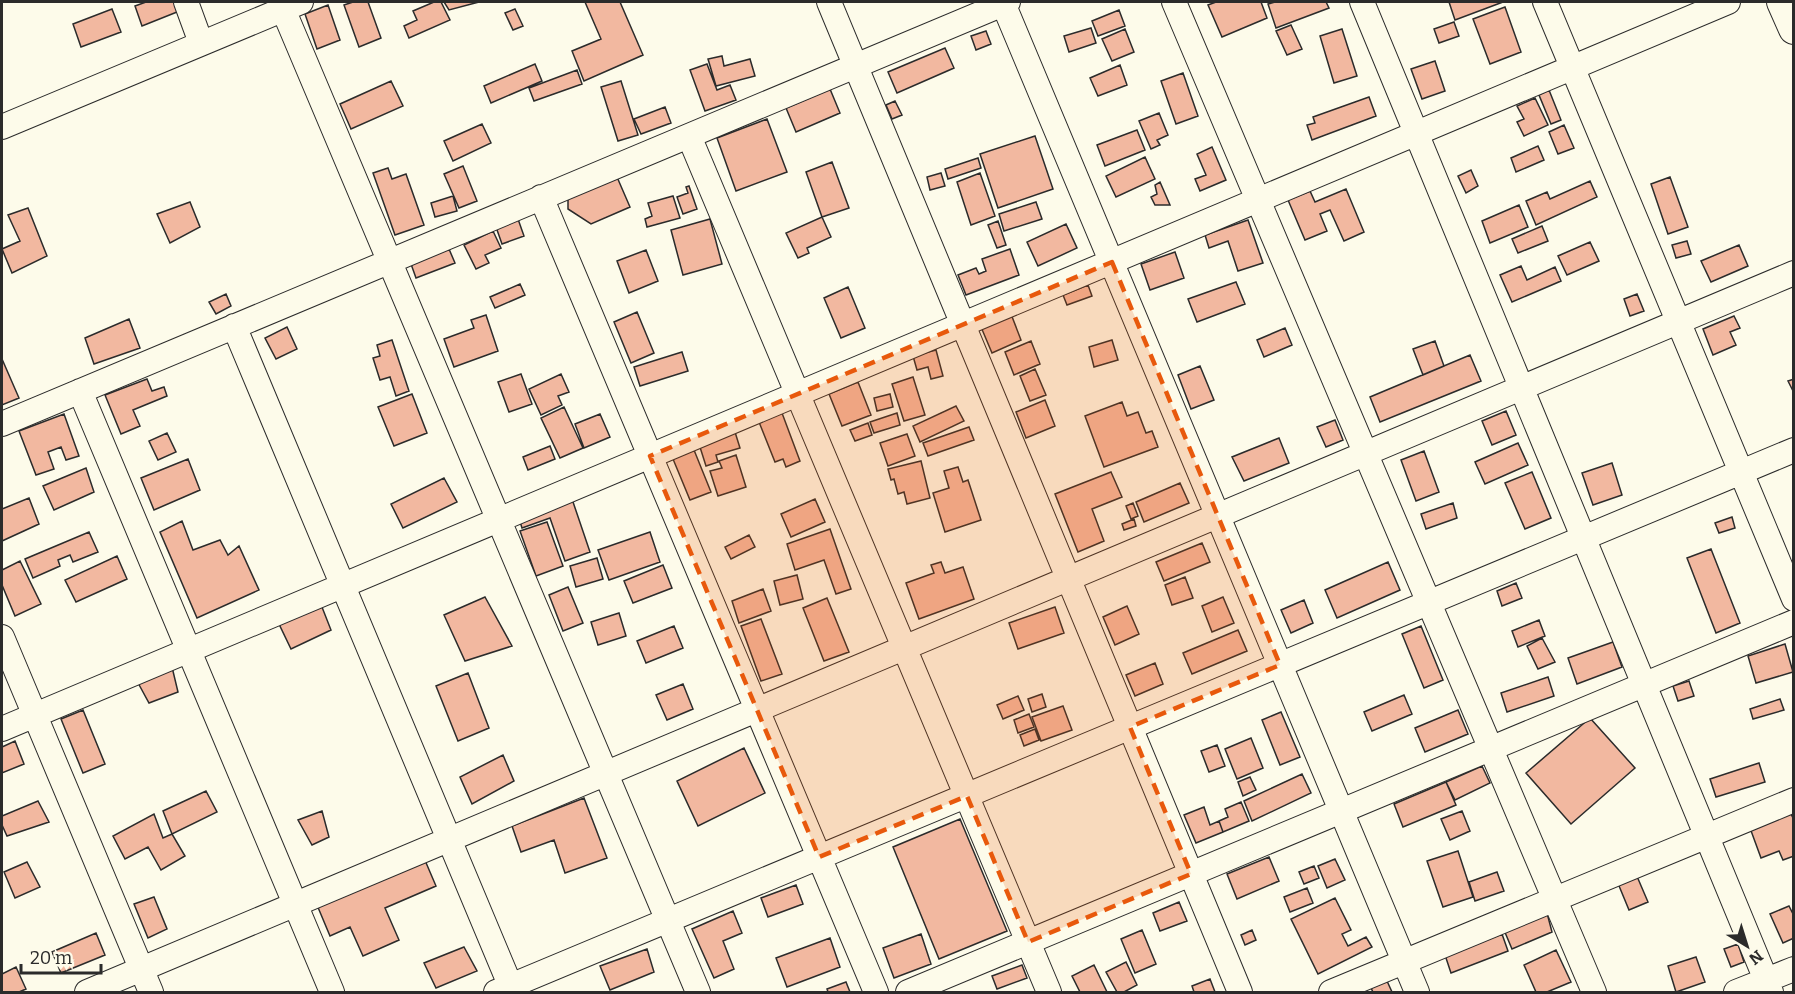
<svg xmlns="http://www.w3.org/2000/svg" width="1795" height="994" viewBox="0 0 1795 994" font-family="Bitter,serif">
<style>
.building{fill:#f2b8a0;stroke:#2b2b2b;stroke-width:1.5}
.lines{fill:none;stroke-linecap:round;stroke-linejoin:round}
.minor-casing{stroke:#2b2b2b;stroke-width:26}
.tertiary-casing{stroke:#2b2b2b;stroke-width:32}
.minor{stroke:#fdfbea;stroke-width:24}
.tertiary{stroke:#fdfbea;stroke-width:30}
.marked{fill:#e8590c;fill-opacity:0.2;stroke:#e8590c;stroke-width:4.5;stroke-dasharray:12 8;stroke-linejoin:round}
</style>
<rect width="100%" height="100%" fill="#fdfbea"/>
<path class="building" d="M146 2H179L182 10 142 26 135 6Z
M353 2H368L381 38 359 47 344 5Z
M434 2H441L450 20 409 38 404 26 417 20 413 11Z
M444 2H479L449 10Z
M585 2H620L643 55 584 81 572 51 601 39Z
M1216 2H1261L1267 18 1222 37 1208 5Z
M1275 2H1326L1329 8 1276 28 1268 4Z
M1449 2H1503L1455 20Z
M328 5 340 40 317 49 305 14Z
M1505 7 1521 52 1490 64 1473 19Z
M112 9 121 32 81 47 73 24Z
M515 9 523 26 513 30 505 13Z
M1119 10 1125 26 1098 36 1092 21Z
M1454 22 1459 36 1439 43 1434 29Z
M1291 25 1302 49 1287 55 1276 31Z
M1091 28 1096 43 1069 52 1064 36Z
M1125 29 1134 52 1112 61 1102 39Z
M1342 29 1357 76 1334 83 1320 36Z
M986 31 991 44 976 50 971 36Z
M945 48 954 68 897 93 888 72Z
M722 56 724 66 750 59 755 76 716 86 708 59Z
M1435 61 1445 91 1422 99 1411 69Z
M535 64 542 81 491 103 484 86Z
M707 64 717 90 730 85 736 100 705 111 690 70Z
M1120 65 1127 85 1098 96 1090 78Z
M577 70 582 84 534 101 529 88Z
M1183 73 1198 116 1176 124 1161 81Z
M391 81 403 106 351 129 340 104Z
M621 81 638 135 618 141 601 87Z
M830 89 840 113 796 132 786 108Z
M1549 90 1561 120 1551 124 1539 95Z
M1369 97 1376 116 1312 140 1307 125 1315 123 1313 117Z
M1535 98 1548 125 1524 136 1517 122 1524 119 1517 106Z
M895 101 902 115 892 119 886 105Z
M665 107 671 123 641 134 634 119Z
M1159 113 1168 135 1157 140 1160 145 1151 149 1139 121Z
M767 119 787 172 736 191 717 138Z
M482 124 491 143 453 161 444 141Z
M1564 125 1574 148 1558 154 1549 132Z
M1137 130 1145 150 1105 166 1097 145Z
M1035 136 1053 189 998 208 980 154Z
M1538 146 1544 160 1516 172 1511 158Z
M1212 147 1226 180 1200 191 1195 179 1206 175 1197 154Z
M1145 157 1155 179 1116 197 1106 176Z
M978 158 981 168 948 179 945 169Z
M832 162 849 208 822 217 806 172Z
M463 166 477 201 459 208 444 174Z
M388 168 392 179 406 174 424 225 395 235 373 173Z
M1471 170 1478 186 1466 193 1458 176Z
M941 173 945 186 930 190 927 177Z
M980 173 995 216 971 225 957 182Z
M617 177 630 207 591 224 568 209V198Z
M1670 177 1688 227 1668 234 1651 184Z
M1590 181 1597 197 1536 225 1526 201 1547 192 1550 199Z
M1160 182 1170 205H1155L1151 197 1157 194 1155 185Z
M689 186 697 209 683 214 677 197 688 193 686 187Z
M1346 189 1364 232 1344 241 1330 210 1320 214 1327 231 1305 240 1288 200 1310 191 1315 202Z
M453 196 457 211 435 217 431 203Z
M673 196 680 218 647 227 645 219 652 216 648 203Z
M190 202 200 227 170 243 157 214Z
M1036 202 1042 219 1004 231 999 214Z
M1519 205 1528 227 1490 243 1482 221Z
M28 208 47 256 12 273 2 249 20 241 8 215Z
M822 217 831 237 807 248 809 253 798 258 786 233Z
M518 219 524 236 502 244 496 227Z
M710 219 722 264 683 275 671 230Z
M1248 220 1263 263 1238 271 1228 241 1209 248 1205 235Z
M998 221 1006 245 997 248 988 225Z
M1066 224 1077 248 1038 266 1027 242Z
M1542 226 1548 241 1518 253 1512 239Z
M493 231 501 248 485 255 489 263 476 269 464 245Z
M1687 241 1691 254 1676 258 1672 245Z
M1590 242 1599 261 1567 275 1558 256Z
M1739 245 1748 266 1711 282 1701 261Z
M449 249 455 263 416 278 411 264Z
M1010 249 1019 275 966 295 958 275 976 268 979 274 986 271 982 259Z
M646 250 658 281 629 293 617 261Z
M1175 252 1184 278 1150 290 1141 264Z
M1521 266 1527 280 1555 267 1561 281 1512 302 1500 275Z
M1236 282 1245 304 1197 322 1188 299Z
M520 284 525 295 495 308 490 297Z
M1088 285 1092 296 1067 305 1063 295Z
M848 287 865 328 841 338 824 298Z
M226 294 231 306 216 314 209 302Z
M1637 294 1644 311 1630 316 1624 299Z
M637 312 654 353 631 363 614 322Z
M1011 314 1021 340 992 353 981 327Z
M486 315 498 351 454 367 444 339 474 328 471 320Z
M1734 316 1740 328 1730 332 1736 345 1713 355 1703 329Z
M129 319 140 348 94 364 85 338Z
M287 327 297 349 276 359 265 338Z
M1285 328 1292 345 1264 357 1257 340Z
M392 340 409 391 396 396 390 377 380 380 373 358 380 356 377 345Z
M1112 340 1118 360 1094 367 1089 347Z
M1031 341 1040 364 1014 375 1005 352Z
M1435 341 1444 366 1423 375 1413 349Z
M936 350 943 376 931 379 928 367 917 370 913 356Z
M682 352 688 371 640 386 634 367Z
M1470 355 1481 381 1380 422 1370 397Z
M2 359 19 398 2 405Z
M1200 366 1214 400 1191 409 1178 375Z
M1035 369 1046 395 1030 401 1020 376Z
M521 374 532 404 509 412 498 382Z
M561 374 569 392 558 396 562 405 541 415 529 389Z
M913 377 925 415 904 421 892 384Z
M147 379 152 391 164 387 167 396 133 410 140 426 121 434 105 395Z
M1794 379V393L1788 381Z
M858 382 871 415 842 426 829 394Z
M412 394 427 433 394 446 378 407Z
M890 394 893 407 877 411 874 398Z
M1045 400 1055 426 1026 438 1016 412Z
M1122 402 1127 416 1138 412 1146 433 1152 431 1158 447 1104 467 1085 416Z
M956 406 964 421 920 442 913 426Z
M564 407 583 448 560 458 541 418Z
M1506 411 1516 435 1492 445 1482 421Z
M782 413 800 461 786 467 783 459 775 462 759 422Z
M897 413 900 425 874 433 870 422Z
M64 414 79 456 66 460 61 447 48 452 54 469 36 475 19 431Z
M600 414 610 437 584 448 575 424Z
M1335 420 1343 440 1326 447 1317 427Z
M868 423 872 435 855 441 850 430Z
M969 427 974 440 928 456 923 443Z
M735 432 740 448 716 455 718 462 706 466 699 444Z
M167 433 176 452 158 460 149 441Z
M907 434 915 456 888 466 880 443Z
M1279 438 1289 463 1244 481 1232 457Z
M1518 443 1528 465 1485 484 1475 462Z
M550 446 555 459 528 470 523 457Z
M694 450 711 492 690 500 673 459Z
M1424 451 1439 492 1416 501 1401 460Z
M736 455 746 487 718 496 710 471 722 468 719 461Z
M188 459 200 490 154 510 141 478Z
M921 461 930 498 907 504 904 492 898 494 894 479 891 480 888 469Z
M1612 463 1622 495 1593 505 1582 473Z
M958 467 963 482 968 480 981 520 945 532 933 493 949 488 944 471Z
M86 468 94 492 54 510 43 486Z
M1111 472 1122 497 1092 509 1104 541 1078 552 1055 494Z
M1532 472 1551 518 1525 529 1505 483Z
M444 478 457 502 403 528 391 504Z
M1180 483 1189 503 1144 522 1136 502Z
M571 496 590 552 565 561 550 518 522 528 518 515Z
M29 498 39 524 2 541V509Z
M815 499 825 522 791 537 781 514Z
M1133 503 1138 516 1131 519 1126 506Z
M1453 503 1457 518 1426 529 1421 514Z
M1732 517 1735 528 1719 533 1715 523Z
M1134 519 1136 526 1124 530 1122 524Z
M182 521 193 550 220 540 228 555 239 546 259 590 197 618 160 532Z
M547 522 563 566 536 576 520 531Z
M830 529 851 589 836 594 824 560 795 570 787 544Z
M89 532 98 552 73 562 70 555 58 560 60 566 33 578 25 559Z
M650 532 660 562 609 580 598 550Z
M749 535 755 547 731 559 725 547Z
M1202 543 1210 562 1164 581 1156 562Z
M1711 549 1740 623 1716 633 1687 558Z
M117 556 127 579 76 602 65 580Z
M597 558 603 579 576 587 570 566Z
M20 561 41 604 15 616 2 585V570Z
M941 562 945 573 963 567 974 599 919 619 906 583 934 573 931 565Z
M1388 562 1400 590 1337 618 1325 590Z
M663 565 672 588 633 603 624 581Z
M797 575 803 599 780 605 774 581Z
M1185 577 1193 598 1172 605 1165 585Z
M1516 583 1522 598 1502 606 1497 591Z
M568 587 583 623 563 631 549 595Z
M763 589 771 611 739 623 732 601Z
M485 597 512 646 465 661 444 615Z
M1223 597 1234 623 1212 632 1202 606Z
M827 598 849 652 824 661 803 608Z
M1304 600 1313 623 1291 633 1281 610Z
M320 602 331 630 291 649 279 624Z
M1127 606 1139 634 1115 645 1103 617Z
M1055 607 1064 633 1018 649 1009 623Z
M619 613 626 636 598 645 591 622Z
M761 619 782 674 761 681 741 626Z
M1539 620 1545 636 1518 647 1512 631Z
M674 626 683 648 646 663 637 641Z
M1421 626 1443 680 1424 688 1402 634Z
M1238 630 1247 651 1192 674 1183 653Z
M1542 638 1555 662 1538 669 1527 646Z
M1613 642 1622 667 1577 684 1568 658Z
M1785 644 1793 672 1756 683 1748 656Z
M1155 663 1163 684 1135 696 1126 675Z
M172 667 178 692 149 703 137 681Z
M468 673 489 728 458 741 436 686Z
M1548 677 1554 696 1507 712 1501 693Z
M1689 681 1694 696 1678 701 1673 686Z
M683 684 693 709 667 720 656 695Z
M1042 694 1046 707 1032 712 1028 699Z
M1404 695 1412 714 1372 731 1364 712Z
M1018 696 1024 710 1003 719 997 705Z
M1780 699 1784 710 1753 719 1750 709Z
M1063 706 1072 730 1041 741 1032 717Z
M83 710 105 764 83 773 61 719Z
M1458 710 1468 734 1425 752 1415 728Z
M1281 712 1300 757 1280 765 1262 720Z
M1029 714 1034 727 1018 733 1014 720Z
M1590 718 1635 768 1571 824 1526 773Z
M1035 729 1039 740 1024 746 1020 735Z
M1251 738 1263 768 1237 779 1225 749Z
M15 741 24 764 2 773V747Z
M1217 745 1225 766 1209 772 1201 751Z
M744 748 765 793 698 826 677 781Z
M503 755 514 781 472 804 460 777Z
M1759 763 1765 782 1716 797 1710 779Z
M1482 766 1490 783 1455 800 1446 782Z
M1302 774 1311 793 1252 821 1244 801Z
M1250 777 1256 790 1243 796 1238 782Z
M1446 782 1456 805 1403 827 1394 804Z
M206 791 217 812 172 834 163 811Z
M584 798 607 858 565 873 554 840 521 852 512 826Z
M38 801 49 822 7 836 2 825V816Z
M1241 802 1249 821 1223 832 1219 821 1228 817 1225 809Z
M1204 807 1210 825 1219 821 1223 832 1196 843 1184 815Z
M322 811 329 837 312 845 298 820Z
M1462 811 1470 831 1450 840 1441 819Z
M1790 812 1794 820V856L1783 860 1779 851 1761 858 1750 828Z
M154 814 163 838 172 834 185 856 161 870 148 847 125 859 113 836Z
M960 819 1007 931 939 959 893 847Z
M1458 851 1473 897 1443 907 1427 861Z
M1269 857 1279 881 1237 899 1227 874Z
M424 858 436 886 385 908 399 940 363 956 350 927 330 936 317 905Z
M1335 859 1345 880 1327 888 1318 866Z
M27 862 40 887 15 898 4 872Z
M1314 866 1319 878 1304 884 1299 872Z
M1497 872 1504 891 1475 901 1469 882Z
M1636 874 1648 902 1629 910 1617 881Z
M796 885 803 904 768 917 761 898Z
M1307 888 1313 903 1290 912 1284 897Z
M154 897 167 929 148 938 134 904Z
M1335 898 1351 930 1342 934 1348 946 1366 937 1372 947 1318 974 1291 919Z
M1179 902 1187 921 1160 931 1153 913Z
M1789 906 1794 916V938L1783 943 1770 914Z
M733 911 742 933 723 941 734 969 714 978 692 929Z
M1547 913 1552 932 1512 949 1504 930Z
M1142 930 1156 964 1135 973 1121 939Z
M1252 930 1256 940 1245 945 1241 935Z
M96 933 105 955 61 973 52 952Z
M921 934 931 964 894 978 883 948Z
M1502 934 1508 951 1451 973 1445 955Z
M830 938 840 967 787 987 776 958Z
M1738 944 1744 962 1731 967 1724 949Z
M464 947 477 971 436 988 424 963Z
M647 949 654 972 610 990 600 966Z
M1556 950 1571 982 1547 992H1536L1524 965Z
M1696 957 1705 982 1676 992 1668 966Z
M1126 962 1137 985 1124 992H1117L1106 972Z
M1022 965 1027 978 997 989 992 976Z
M1094 965 1107 992H1080L1072 976Z
M16 967 26 989 19 992H2V974Z
M1210 979 1215 992H1194L1192 986Z
M1387 981 1392 992H1373L1371 988Z
M846 982 850 992H828L827 989Z"/>
<g class="lines">
<g class="minor-casing">
<path id="minor" d="M186 2 201 43
M829 2 1240 992
M1174 2 1594 992
M1362 2 1771 992
M1545 2 1794 599
M1003 3 1417 992
M283 9 698 992
M2 127 301 2
M689 136 1049 992
M541 197 876 992
M234 326 513 992
M80 391 332 992
M2 424 1008 2
M2 637 151 992
M2 729 1728 2
M87 992 1794 273
M496 992 1794 450
M908 992 1794 622
M1331 992 1794 800
M1736 992 1794 969"/>
</g>
<g class="tertiary-casing">
<path id="tertiary" d="M1782 2 1794 29"/>
</g>
<use href="#minor" class="minor"/>
<use href="#tertiary" class="tertiary"/>
</g>
<path class="marked" d="M1112 262 1280 665 1130 727 1191 874 1028 942 967 796 819 857 650 456Z"/>
<rect width="1795" height="994" fill="none" stroke="#2b2b2b" stroke-width="6"/>
<g transform="translate(1747 946) rotate(142)" stroke="#fdfbea" stroke-width="4.5" paint-order="stroke">
<path d="M0-4.5L10 22L0 15L-10 22Z" fill="#2b2b2b"/>
<text y="-9" font-size="16" font-weight="bold" text-anchor="middle" fill="#2b2b2b">N</text>
</g>
<path d="M21 964v9h80v-9" fill="none" stroke="#2b2b2b" stroke-width="3"/>
<text x="30" y="964" font-size="18" fill="#2b2b2b" stroke="#fdfbea" stroke-width="4.5" paint-order="stroke">20 m</text>
</svg>
